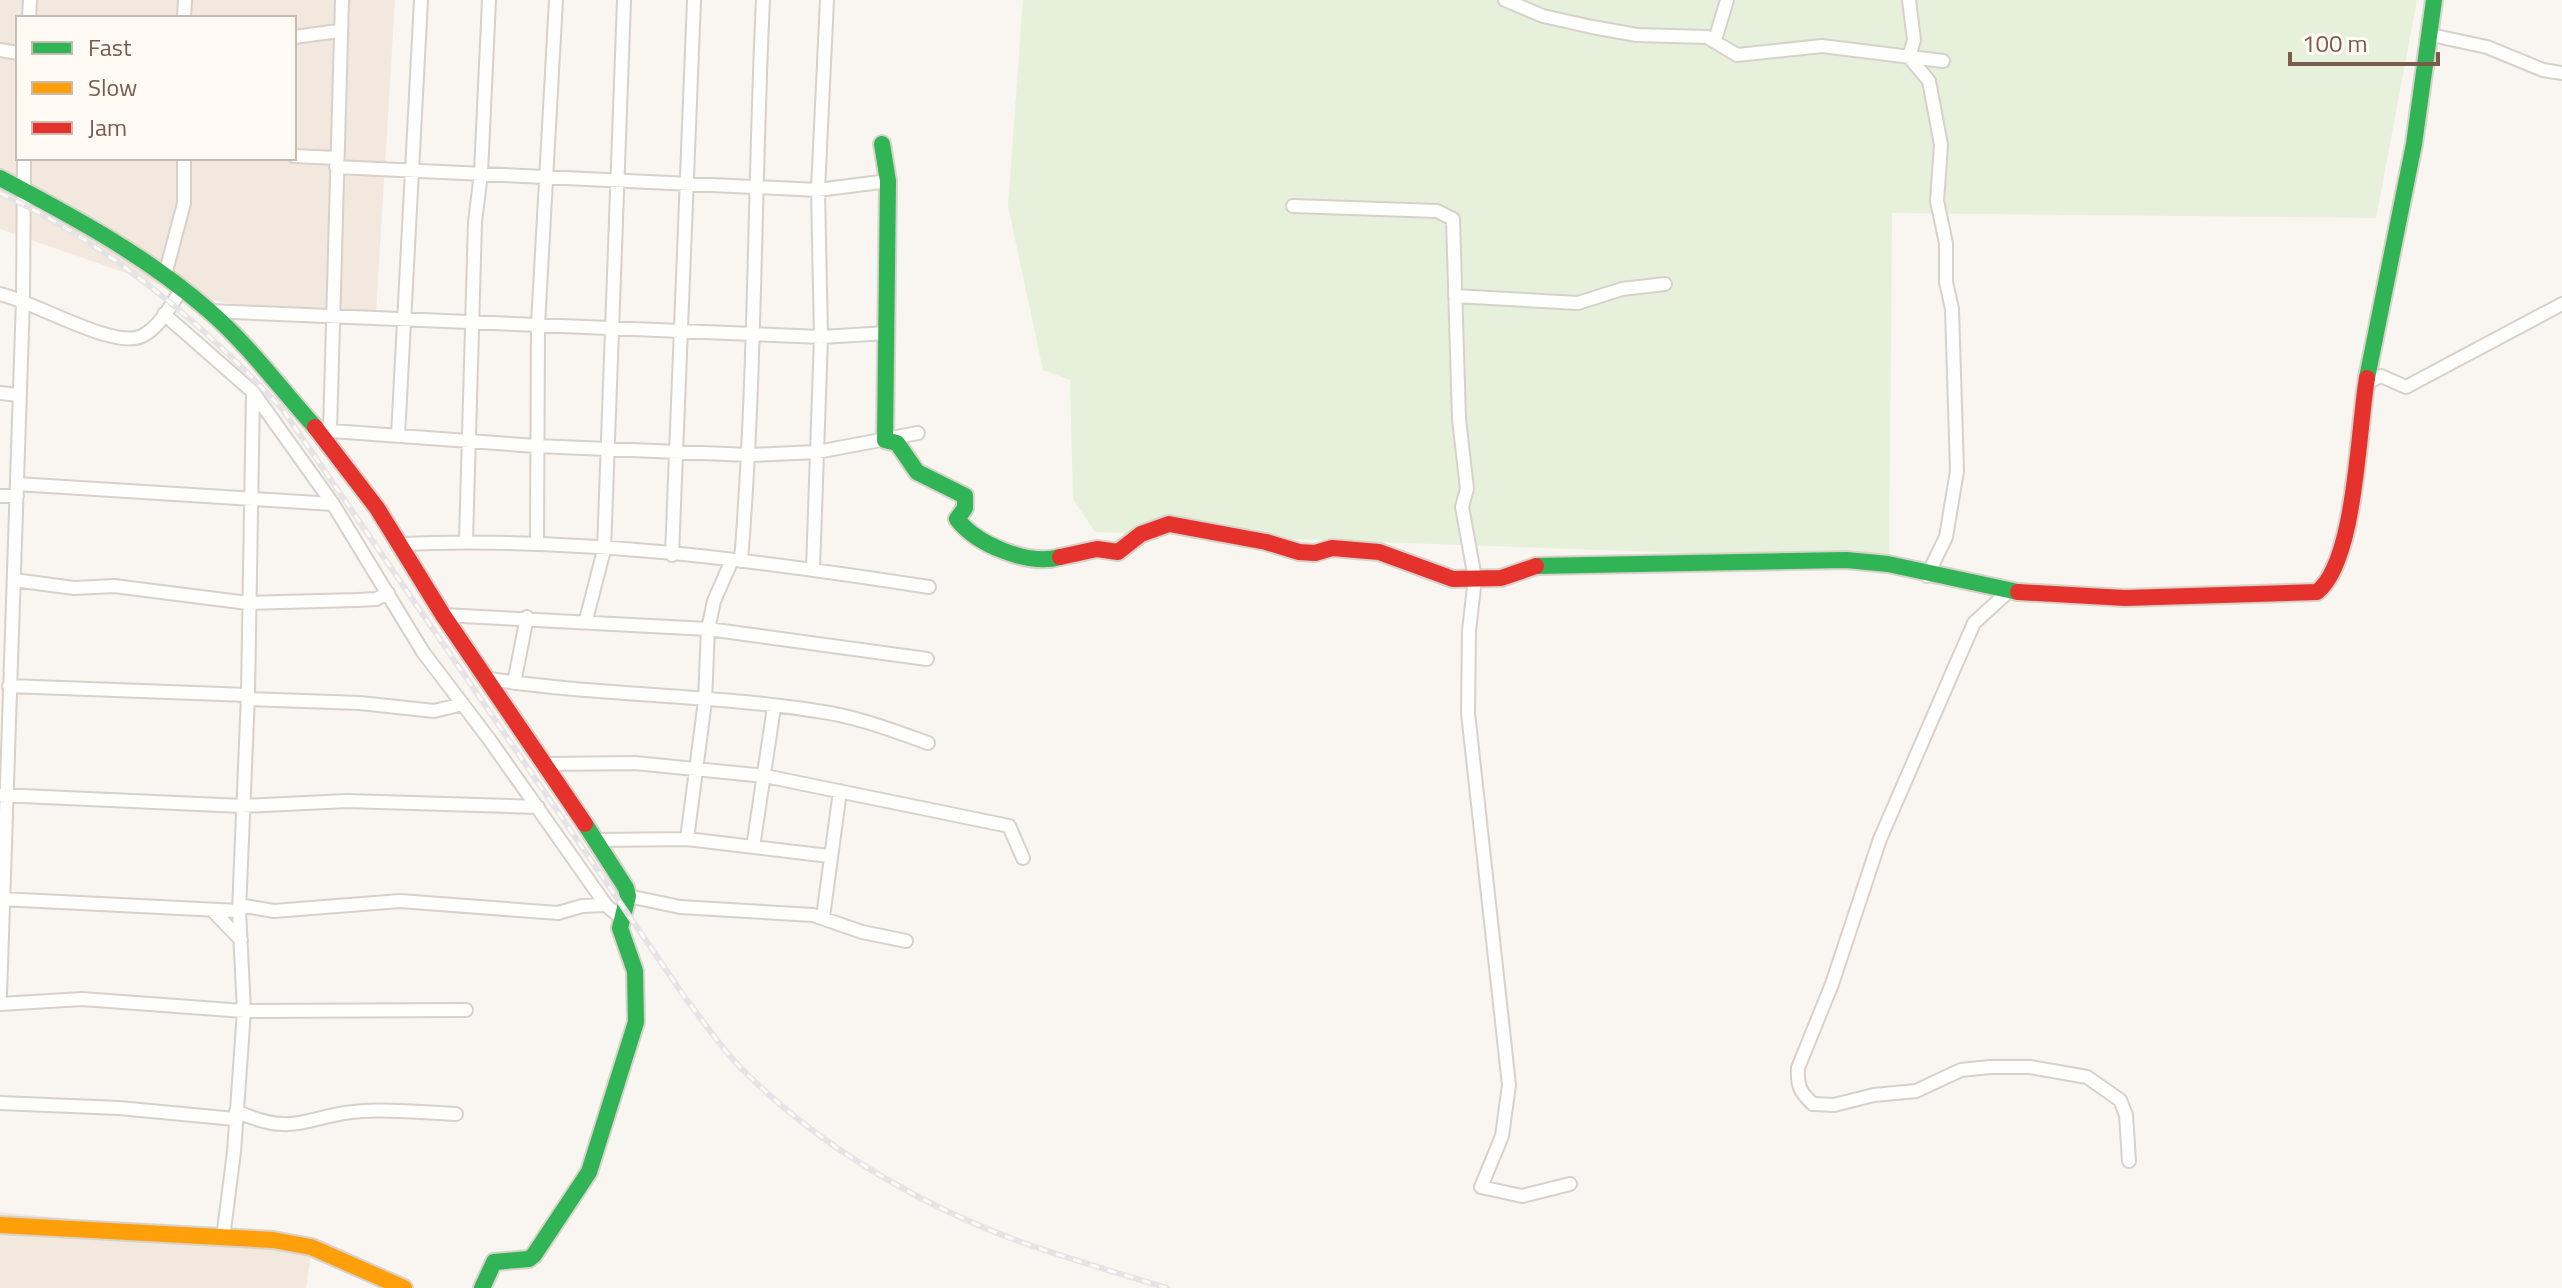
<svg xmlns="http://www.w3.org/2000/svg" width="2562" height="1288" viewBox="0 0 2562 1288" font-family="'Titillium Web',sans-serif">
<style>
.residential{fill:#f2e8de;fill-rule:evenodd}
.green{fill:#e7f0db}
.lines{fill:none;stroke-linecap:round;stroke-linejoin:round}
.street-casing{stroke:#d7d1cb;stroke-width:16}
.fast-casing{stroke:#d9d2cb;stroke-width:20}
.slow-casing{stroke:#d9d2cb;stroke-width:20}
.jam-casing{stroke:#d9d2cb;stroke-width:20}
.street{stroke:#fefefd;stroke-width:12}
.fast{stroke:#30b455;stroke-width:16}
.slow{stroke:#ff9f0a;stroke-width:16}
.jam{stroke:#e5322d;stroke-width:16}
.rail-casing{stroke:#e6e3e7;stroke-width:6}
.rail{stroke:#fffaf3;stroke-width:3;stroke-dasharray:9;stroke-linecap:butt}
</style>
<rect width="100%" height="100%" fill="#f9f5f0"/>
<path class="residential" d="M0 0H395L376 312 263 310 192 296 0 229ZM18 18H294V158H18Z
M0 1212 313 1242 306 1288H0Z"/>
<path class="green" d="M1023 0H2417L2376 218 1892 213 1889 560 1095 532 1073 499 1070 380 1043 370 1008 206Z"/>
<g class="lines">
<g class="street-casing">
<path id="street" d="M1505 0 1543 16 1592 27 1637 35 1707 37 1737 55 1822 46 1943 61
M1909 0 1914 40 1909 57 1929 81 1941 145 1937 201 1946 243V282L1952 309 1957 471 1946 537 1927 576
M29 18 30 0
M184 18 185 0
M2431 35 2487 47 2543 70 2562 73
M294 37 339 31
M1715 40 1727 0
M0 50 18 53
M294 156 337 158
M336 167 818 190 888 181
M1293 206 1437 211 1453 219 1459 419 1467 489 1462 507 1475 578 1469 631 1468 713 1509 1085 1502 1136 1481 1187 1522 1196 1570 1184
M165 275 184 203V158
M0 294C33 301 114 350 142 336 160 327 171 305 182 288
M1455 296 1578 303 1622 289 1665 284
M210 311 821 337 887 333
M164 314 253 392 333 504 423 652 489 739 606 905 621 918
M2366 383 2381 376 2406 387 2562 304
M0 393 18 395
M318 430 536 446 750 455 817 452 918 433
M330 431 342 0
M398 436 421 0
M17 484 333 504
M0 496H17
M466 541 475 222 481 173 489 0
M400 544C576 536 755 560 929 587
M537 544 538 325 556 0
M672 555 694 0
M741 561C756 375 754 187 763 0
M813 569 821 337 818 190 827 0
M14 580 74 588 114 586 248 603 357 600 376 599 388 593
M2009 591 1974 623 1953 671 1880 839 1832 984 1798 1068C1797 1086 1800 1092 1813 1104L1834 1105 1874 1095 1916 1091 1961 1070 1990 1067H2030L2087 1077 2120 1100 2126 1115 2129 1161
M443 615 708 629 927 659
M586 620 604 550 624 0
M490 679C598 696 709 694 817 711 855 716 892 730 928 743
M514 683 527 617
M9 686 248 695
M248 699 360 703 434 711 463 704
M547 764 635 763 765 776 1009 826 1023 858
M0 795 242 806 347 801 538 807
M687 839 705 701 708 629 714 601 732 560
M595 840 687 839 829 856
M753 847 774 707
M628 896 680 907 813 915 862 932 906 941
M1 899 239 911
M239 905 274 911 400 901 558 913 582 906 606 905
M214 912 241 940
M823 917 840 791
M0 995 23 299 24 158
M0 1004 82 999 244 1011 466 1010
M0 1103 119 1108 235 1119
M236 1111C297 1139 307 1114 363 1111 393 1109 425 1113 456 1114
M223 1238 234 1152 244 1011 239 911 248 695 253 392"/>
</g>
<g class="fast-casing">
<path id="fast" d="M882 144 888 181 885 440 897 443 917 472 965 496V508L957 519C977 545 1029 566 1060 557
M0 178C72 216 145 255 207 309 247 343 280 388 315 427
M2367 378 2414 144 2434 0
M1536 566 1846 560 1888 564 2018 592
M482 1288 494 1262 529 1259 534 1255 589 1172 636 1022 635 971 620 928 628 896 626 888 585 824"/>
</g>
<g class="slow-casing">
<path id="slow" d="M0 1225 273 1240 311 1247 404 1288"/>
</g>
<g class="jam-casing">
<path id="jam" d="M315 427 377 508 443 615 585 824
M1060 557 1097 549 1118 552 1141 534 1169 524 1266 542 1299 552 1315 553 1332 548 1379 552 1453 579 1501 578 1536 566
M2018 592 2125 598 2317 592C2356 562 2358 428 2367 378"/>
</g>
<use href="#street" class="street"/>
<use href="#fast" class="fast"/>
<use href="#slow" class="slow"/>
<use href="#jam" class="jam"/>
<g class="rail-casing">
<path id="rail" d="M0 193C107 243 204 324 283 410L686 999C703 1021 720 1046 739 1066 815 1144 919 1205 1021 1242 1069 1259 1118 1273 1167 1288"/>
</g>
<use href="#rail" class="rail"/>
</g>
<rect x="16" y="16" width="280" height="144" fill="#fffaf3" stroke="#cabbb1" stroke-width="2"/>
<rect x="32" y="42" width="40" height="12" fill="#30b455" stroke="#cabbb1" stroke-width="2"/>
<text x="88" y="56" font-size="24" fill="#7a5c4d">Fast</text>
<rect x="32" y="82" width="40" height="12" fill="#ff9f0a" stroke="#cabbb1" stroke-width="2"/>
<text x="88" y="96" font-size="24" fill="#7a5c4d">Slow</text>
<rect x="32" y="122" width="40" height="12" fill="#e5322d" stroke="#cabbb1" stroke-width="2"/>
<text x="88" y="136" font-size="24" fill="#7a5c4d">Jam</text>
<path d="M2290 52v12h148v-12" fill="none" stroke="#7a5c4d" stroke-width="4"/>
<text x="2302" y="52" font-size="24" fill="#7a5c4d" stroke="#fffaf3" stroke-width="6" paint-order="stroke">100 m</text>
</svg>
